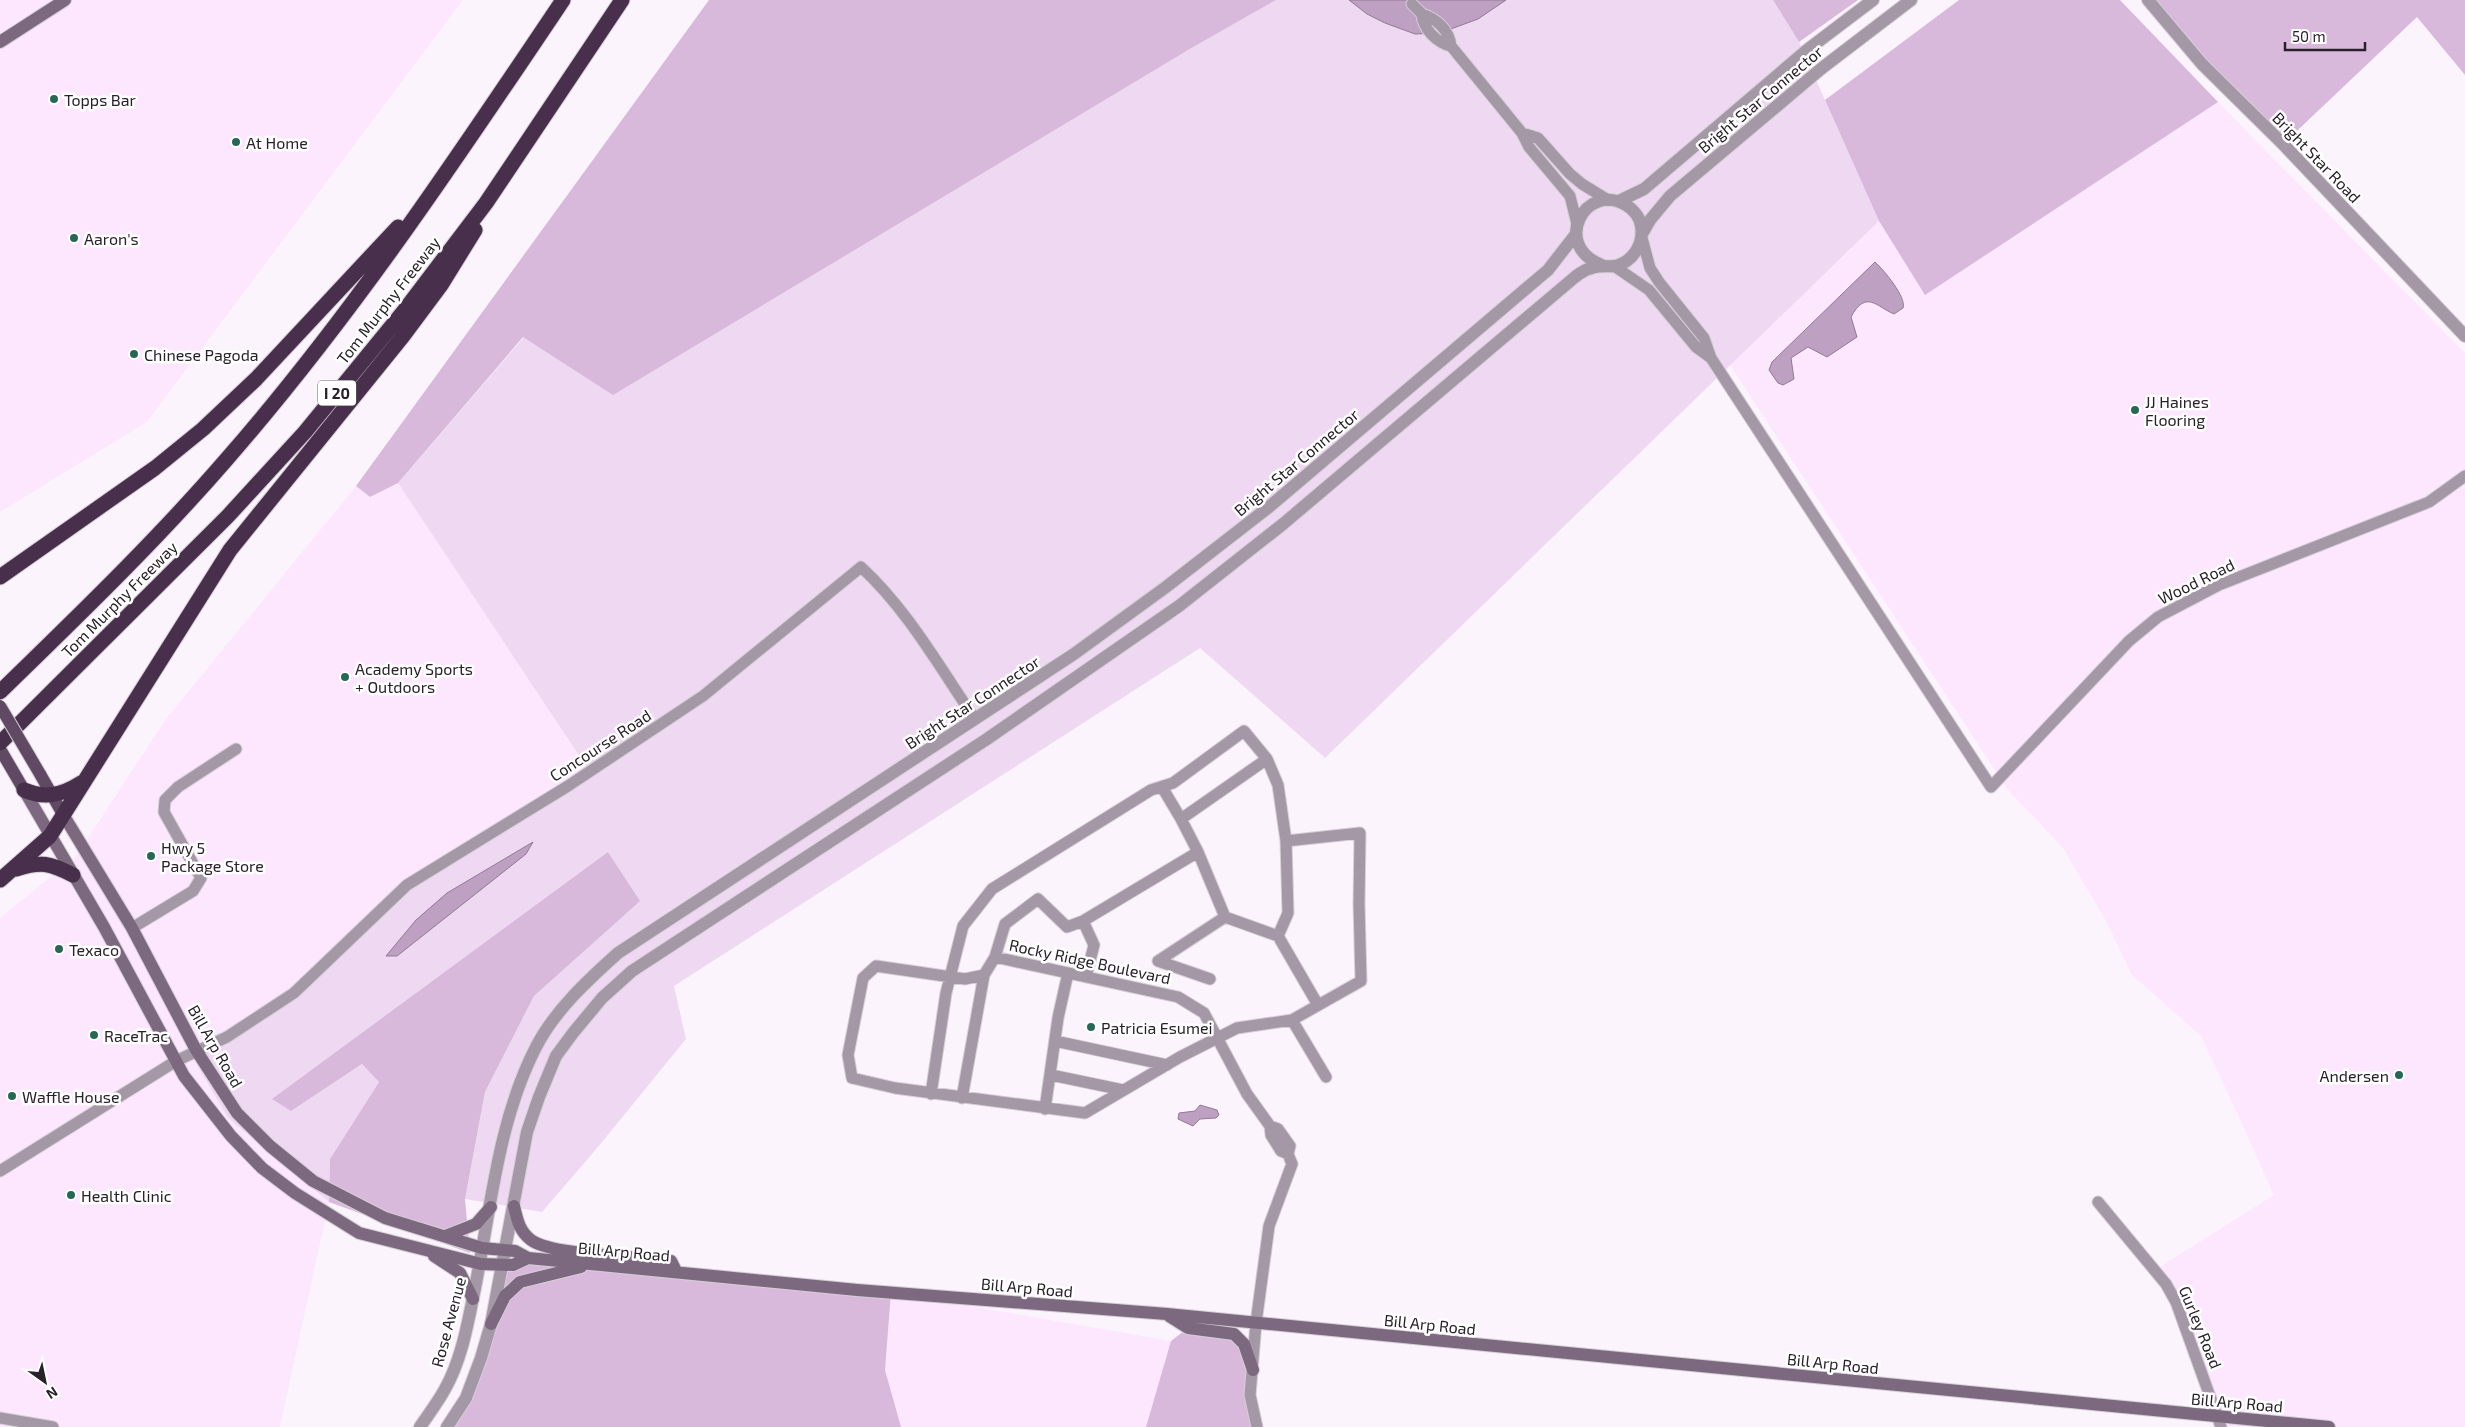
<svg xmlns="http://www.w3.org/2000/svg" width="2465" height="1427" viewBox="0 0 2465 1427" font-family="'Exo 2',sans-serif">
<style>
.built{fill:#fce7ff}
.green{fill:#efd8f2}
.forest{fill:#d8b9dc}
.water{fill:#bea0c2;stroke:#917a94}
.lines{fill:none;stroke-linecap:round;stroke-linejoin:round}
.minor-casing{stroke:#d6ced7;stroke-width:13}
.tertiary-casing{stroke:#d6ced7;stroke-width:14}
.secondary-casing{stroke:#d6ced7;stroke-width:14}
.primary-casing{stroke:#d6ced7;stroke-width:14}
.motorway-casing{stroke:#d6ced7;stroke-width:17}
.minor{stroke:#a497a6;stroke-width:11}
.tertiary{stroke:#a497a6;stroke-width:12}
.secondary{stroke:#7c697f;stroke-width:12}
.primary{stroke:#604963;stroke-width:12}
.motorway{stroke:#482f4c;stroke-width:15}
.primary-bridge-casing{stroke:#d6ced7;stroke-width:14;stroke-linecap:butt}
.primary-bridge{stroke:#604963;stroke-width:12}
.poi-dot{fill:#276756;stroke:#fff;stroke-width:2}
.labels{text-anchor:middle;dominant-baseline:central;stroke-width:5;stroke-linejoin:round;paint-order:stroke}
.shield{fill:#fff;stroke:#69646a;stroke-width:1}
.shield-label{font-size:15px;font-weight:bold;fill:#29212a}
.poi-label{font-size:16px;fill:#29212a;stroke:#fff;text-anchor:start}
.street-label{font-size:16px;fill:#29212a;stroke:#fff}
</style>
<rect width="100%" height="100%" fill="#fcf4fd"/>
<path class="built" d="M0 0H463L147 422 0 512Z
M2218 102 2465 353V1427H2221L2176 1302 2155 1270 2274 1195 2239 1117 2201 1036 2132 975 2106 921 2063 848 2008 790 1730 365 1879 221 1925 295Z
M398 483 590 772 228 1118 329 1202 280 1427H0V918L76 856 166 719 356 486 370 497Z
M891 1292 1171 1341 1146 1427H901L885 1370Z"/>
<path class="green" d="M1276 0H1773L1799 42 1879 221 1325 758 1200 648 674 986 686 1039 598 1147 542 1212 465 1199 485 1092 534 996 639 901 608 852 291 1111 362 1064 379 1082 330 1159 329 1202 228 1118 193 1058 294 993 407 885 590 772 398 483 524 337 1188 50Z"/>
<path class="forest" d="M709 0H1276L1188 50 613 395 523 337 398 483 370 497 356 486Z
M1773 0H1858L1799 42Z
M1959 0H2120L2218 102 1925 295 1879 221 1825 100Z
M2148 0H2465V75L2417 17 2283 144Z
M608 852 640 901 534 996 485 1092 465 1199 470 1253 329 1202 330 1159 379 1082 362 1064 291 1111 272 1099Z
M528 1258 891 1292 885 1370 901 1427H447L466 1398 502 1264Z
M1188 1328 1234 1334 1244 1344 1257 1427H1146L1171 1341Z"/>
<path class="water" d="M1349 0H1506L1478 19 1440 33 1415 34 1385 23 1367 14Z
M1875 262C1884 270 1907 298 1903 308L1894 314C1877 307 1866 289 1851 317L1857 337 1827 357 1808 347 1791 358 1794 379 1783 385 1778 383 1769 370 1772 362Z
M533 842 526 854 397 956H386L416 920 447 893Z
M1200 1105 1217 1110 1219 1115 1216 1118 1200 1119 1193 1126 1178 1119 1179 1113 1195 1111Z"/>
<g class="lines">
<g class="minor-casing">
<path id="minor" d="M1412 4 1422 14
M1451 46C1437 43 1423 29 1422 14 1437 19 1449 30 1451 46L1522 133 1529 147 1570 196 1577 224
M1522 133 1538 138 1570 174 1582 184 1608 200
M1614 266 1649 290 1696 347 1711 358 1704 338 1659 282 1650 268 1642 238
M1711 358 1991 787 2129 641 2158 617 2219 585 2429 502 2465 476
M1162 787 1181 819
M1198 852 1225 917
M132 928 193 891 201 878 164 812 165 800 178 787 236 749
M1278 936 1288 913 1286 841
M995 957 1005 924 1038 899 1067 927 1083 921
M1158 961 1225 917 1278 936 1318 1005
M1158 961 1210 979
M1086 977 1094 945 1083 921 1198 852 1181 819 1267 759 1278 785 1286 841 1360 833 1359 904 1361 981 1292 1020 1237 1028 1180 1057 1085 1113 895 1088 852 1078 848 1055 863 978 876 966 965 979 984 975 995 957 1178 997 1204 1013 1247 1094 1270 1126 1271 1135 1281 1151 1288 1154
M1292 1020 1326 1077
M1055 1041 1167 1065
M1051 1075 1123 1090
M931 1094 946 993 963 926 992 889 1151 790 1173 783 1244 731 1267 759
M962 1098 984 975
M1045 1109 1058 1018 1068 973
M0 1171 176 1061 227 1037 294 993 407 885 568 786 703 696 861 567C907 609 940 668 975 719
M2098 1202 2166 1284 2176 1302 2221 1427
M0 1418 53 1427
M1257 1427 1250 1395 1256 1323 1269 1226 1292 1164 1288 1154 1290 1146 1278 1129 1270 1126"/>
</g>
<g class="tertiary-casing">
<path id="tertiary" d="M2148 0 2202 64 2283 144 2465 336
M1619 201 1644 189 1807 50 1873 0
M1642 234 1650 220 1670 196 1822 68 1911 0
M420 1427C428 1415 438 1402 445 1389 462 1359 468 1322 475 1288 491 1207 498 1121 536 1047 555 1010 588 980 618 953L1074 654 1166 587 1269 507 1548 270 1576 234
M447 1427 466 1398 481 1358 491 1324 527 1132 539 1097 556 1056 573 1033 602 998 632 971 987 739 1179 606 1283 524 1575 277C1580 273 1586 269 1592 268 1600 265 1607 267 1615 266 1633 262 1644 244 1641 226 1640 217 1633 209 1626 205 1585 181 1551 246 1602 265"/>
</g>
<g class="secondary-casing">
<path id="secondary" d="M0 42 65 0
M24 790 104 927 184 1076 231 1136 262 1168 295 1193 359 1233 481 1264 513 1265 528 1258
M64 816 132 928 196 1050 237 1113 270 1146 313 1181 385 1218 482 1248 515 1251 528 1258 580 1263 857 1290 1167 1314 2329 1427
M514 1206C517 1219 519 1231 531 1240 553 1256 640 1256 671 1261L676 1271
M445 1236 476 1224 491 1207
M434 1256 460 1273 473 1299
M1169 1316 1188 1328 1234 1334 1244 1344 1253 1370
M491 1324 505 1296 520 1282 581 1267"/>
</g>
<g class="primary-casing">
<path id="primary" d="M0 749 24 790
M40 774 64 816"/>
</g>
<g class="motorway-casing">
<path id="motorway" d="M0 577 155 468 203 429 256 379 398 227
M0 692C77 617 155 542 226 460 351 317 457 158 563 0
M0 743 228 516 305 432 404 311 486 203 622 0
M24 790C45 799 62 795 81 783
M16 869C41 861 50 863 73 875
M0 880 50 836 230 550 403 336 441 285 475 230"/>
</g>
<use href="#minor" class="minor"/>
<use href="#tertiary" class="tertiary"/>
<use href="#secondary" class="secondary"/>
<use href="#primary" class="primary"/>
<use href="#motorway" class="motorway"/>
<g class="primary-bridge-casing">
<path id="primary-bridge" d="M0 706 40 774"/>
</g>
<use href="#primary-bridge" class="primary-bridge"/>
</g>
<g class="poi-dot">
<circle cx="54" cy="99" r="5"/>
<circle cx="236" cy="142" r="5"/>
<circle cx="74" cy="238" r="5"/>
<circle cx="134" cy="354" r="5"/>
<circle cx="2135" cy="410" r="5"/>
<circle cx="345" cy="677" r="5"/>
<circle cx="151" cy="856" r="5"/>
<circle cx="59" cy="949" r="5"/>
<circle cx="1091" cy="1027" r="5"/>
<circle cx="94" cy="1035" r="5"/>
<circle cx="2399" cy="1075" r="5"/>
<circle cx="12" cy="1096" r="5"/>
<circle cx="71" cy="1195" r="5"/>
</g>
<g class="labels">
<rect class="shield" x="318" y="380.5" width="38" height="25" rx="4"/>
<g class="shield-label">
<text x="337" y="393">I 20</text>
</g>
<g class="poi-label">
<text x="64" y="99">Topps Bar</text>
<text x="246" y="142">At Home</text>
<text x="84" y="238">Aaron's</text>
<text x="144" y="354">Chinese Pagoda</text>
<text x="2145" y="401">JJ Haines<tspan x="2145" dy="18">Flooring</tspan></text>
<text x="355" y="668">Academy Sports<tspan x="355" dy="18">+ Outdoors</tspan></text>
<text x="161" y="847">Hwy 5<tspan x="161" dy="18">Package Store</tspan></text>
<text x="69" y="949">Texaco</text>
<text x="1101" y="1027">Patricia Esumei</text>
<text x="104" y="1035">RaceTrac</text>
<text x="2389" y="1075" text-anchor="end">Andersen</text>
<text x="22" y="1096">Waffle House</text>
<text x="81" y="1195">Health Clinic</text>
</g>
<g class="street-label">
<text transform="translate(1760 99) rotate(-40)">Bright Star Connector</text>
<text transform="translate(2317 157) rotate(46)">Bright Star Road</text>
<text transform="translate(388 300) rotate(-52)">Tom Murphy Freeway</text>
<text transform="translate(1296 462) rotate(-40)">Bright Star Connector</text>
<text transform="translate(2196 581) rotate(-26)">Wood Road</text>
<text transform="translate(119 599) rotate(-45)">Tom Murphy Freeway</text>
<text transform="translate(972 702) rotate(-33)">Bright Star Connector</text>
<text transform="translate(600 745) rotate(-33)">Concourse Road</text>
<text transform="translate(1090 961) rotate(12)">Rocky Ridge Boulevard</text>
<text transform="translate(216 1046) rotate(60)">Bill Arp Road</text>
<text transform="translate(624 1251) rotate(5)">Bill Arp Road</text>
<text transform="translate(1027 1287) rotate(5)">Bill Arp Road</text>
<text transform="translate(448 1322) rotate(-75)">Rose Avenue</text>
<text transform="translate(1430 1324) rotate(6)">Bill Arp Road</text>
<text transform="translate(2201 1327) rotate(68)">Gurley Road</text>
<text transform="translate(1833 1363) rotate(6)">Bill Arp Road</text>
<text transform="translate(2237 1402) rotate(5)">Bill Arp Road</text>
</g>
</g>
<g transform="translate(45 1382) rotate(147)" stroke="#ffffff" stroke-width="4" paint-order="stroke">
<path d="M0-4L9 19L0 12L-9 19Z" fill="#29212a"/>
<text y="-8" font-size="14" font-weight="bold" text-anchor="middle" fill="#29212a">N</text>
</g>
<path d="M2285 42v8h80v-8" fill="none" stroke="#29212a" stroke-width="2.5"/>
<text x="2292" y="42" font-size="15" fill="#29212a" stroke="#ffffff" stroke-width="4" paint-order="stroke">50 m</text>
</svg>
